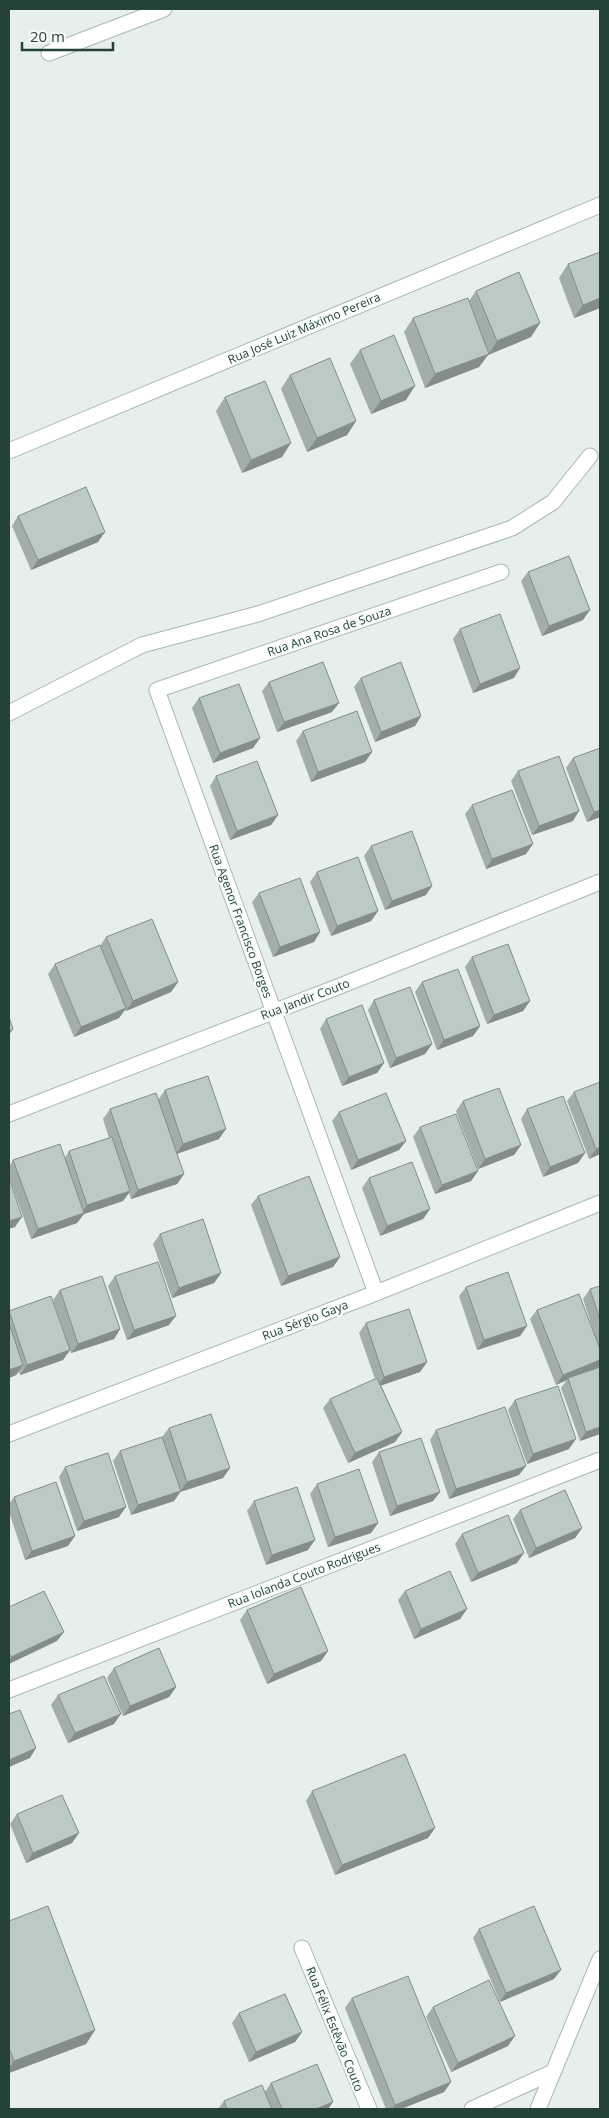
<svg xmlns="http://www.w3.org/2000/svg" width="609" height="2118" viewBox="0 0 609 2118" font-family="'Open Sans',sans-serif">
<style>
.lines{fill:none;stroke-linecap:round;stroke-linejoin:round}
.minor-casing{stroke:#a8b8b2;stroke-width:17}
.minor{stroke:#fff;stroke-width:15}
.wall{fill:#a1aea9}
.shaded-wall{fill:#838d89}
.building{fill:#bbcac4;stroke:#838d89}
.labels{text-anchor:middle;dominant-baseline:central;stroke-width:4.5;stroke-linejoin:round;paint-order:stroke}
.street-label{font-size:12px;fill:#24423a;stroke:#f7fbf9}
</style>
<rect width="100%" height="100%" fill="#e6efeb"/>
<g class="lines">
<g class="minor-casing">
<path id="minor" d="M49 53 164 9
M9 451 600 205
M9 713 142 645 258 614 512 528 553 502 590 456
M9 1114 340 986 600 882
M376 1293 157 690 501 572
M9 1434 376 1293 600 1203
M9 1690 600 1460
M302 1948 369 2109
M472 2109 553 2072
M538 2109 600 1959"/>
</g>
<use href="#minor" class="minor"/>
</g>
<path class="wall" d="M568 264 600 308 574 318 559 278Z
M476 291 531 337 488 355 479 367 425 388 404 332 413 318 469 301Z
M360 350 406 400 371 414 350 364Z
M290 375 356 421 347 435 307 452 281 389Z
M225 397 282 457 242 473 216 411Z
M18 516 98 542 31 570 12 526Z
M528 572 583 620 542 636 521 581Z
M460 629 514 678 473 693 453 639Z
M361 678 421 716 415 726 375 742 354 687Z
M269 682 332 712 277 732 262 691Z
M199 698 260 738 253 748 213 763 192 708Z
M303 731 372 752 365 762 311 782 296 741Z
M600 748V817L587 822 566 768 573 758Z
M518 771 573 821 532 835 511 781Z
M216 776 278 815 271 825 230 840 210 786Z
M472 805 526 854 486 869 465 814Z
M371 846 426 895 385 910 364 856Z
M317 872 378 911 371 921 331 936 310 882Z
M259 893 320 932 314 942 273 957 252 902Z
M106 937 178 982 171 992 126 1011 125 1010 119 1018 74 1037 48 974 55 964 100 946Z
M472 957 530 1001 523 1011 487 1024 465 967Z
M422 982 480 1026 473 1036 437 1050 415 992Z
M374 1000 432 1044 425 1054 390 1068 368 1010Z
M326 1019 384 1063 377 1073 342 1086 320 1029Z
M165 1090 219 1139 177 1154 184 1174 177 1184 131 1199 129 1193 123 1201 84 1214 77 1223 31 1239 9 1176V1167L13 1160 65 1158 69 1151 109 1138 103 1119 110 1109 158 1100Z
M574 1092 600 1154 589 1159 567 1101Z
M463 1101 521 1145 514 1155 478 1169 456 1111Z
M527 1109 585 1153 578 1163 543 1177 521 1119Z
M339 1112 406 1141 399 1150 351 1170 332 1121Z
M420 1127 478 1171 471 1181 435 1194 413 1137Z
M369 1178 430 1209 423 1219 380 1236 362 1188Z
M258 1196 340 1257 333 1267 281 1286 251 1205Z
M160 1234 221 1273 214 1283 172 1298 153 1244Z
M115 1276 169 1325 127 1340 108 1286Z
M600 1286V1364L598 1368 600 1434 580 1441 561 1388 567 1380 556 1385 530 1319 537 1310 596 1339 583 1299 590 1289Z
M466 1287 527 1326 520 1336 477 1350 459 1296Z
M60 1290 120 1329 114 1339 71 1353 53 1300Z
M9 1311 70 1350 63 1360 20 1375 19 1372 16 1375 9 1378Z
M366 1323 427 1362 420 1372 381 1385 402 1432 395 1442 348 1463 323 1408 330 1399 375 1379 359 1333Z
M515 1400 569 1449 527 1464 508 1410Z
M169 1428 230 1468 223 1478 180 1492 174 1501 131 1515 113 1461 120 1451 162 1437Z
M436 1430 519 1475 449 1499 430 1440Z
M379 1452 440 1492 433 1501 390 1516 372 1462Z
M65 1467 119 1517 77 1531 59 1477Z
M317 1484 378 1523 371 1533 328 1547 310 1494Z
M14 1497 68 1546 25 1560 9 1512V1504Z
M254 1501 308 1550 266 1565 247 1511Z
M520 1510 582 1528 575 1538 529 1558 513 1519Z
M462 1534 517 1563 471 1582 455 1544Z
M405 1591 467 1609 460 1619 414 1639 398 1600Z
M247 1610 328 1651 321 1661 267 1684 240 1620Z
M114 1668 176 1687 169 1697 123 1716 107 1678Z
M58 1695 114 1724 68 1743 51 1705Z
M312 1791 435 1828 428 1838 335 1875 306 1801Z
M17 1814 72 1843 26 1863 10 1824Z
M9 1921 95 2030 86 2044 9 2073Z
M479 1929 554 1979 500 2002 473 1938Z
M352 1998 451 2082 444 2092 401 2109H386L345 2008Z
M433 2007 508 2046 451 2072 426 2017Z
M239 2013 302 2032 295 2042 249 2062 232 2023Z
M271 2083 333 2102 328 2109H218L224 2101 265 2092Z"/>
<path class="shaded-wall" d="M600 298V308L574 318 583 305Z
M540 323 531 337 488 355 479 367 425 388 435 374 489 354 497 341Z
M415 386 406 400 371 414 381 401Z
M356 421 347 435 307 452 317 438Z
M291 443 282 457 242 473 251 460Z
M105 532 98 542 31 570 38 560Z
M590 610 583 620 542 636 549 626Z
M520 668 514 678 473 693 480 684Z
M339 703 332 712 277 732 284 722Z
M421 716 415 726 375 742 381 732Z
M260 738 253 748 213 763 220 753Z
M372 752 365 762 311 782 318 772Z
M600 810V817L587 822 594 812Z
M579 811 573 821 532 835 539 826Z
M278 815 271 825 230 840 237 831Z
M533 844 526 854 486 869 492 859Z
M432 886 426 895 385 910 392 901Z
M378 911 371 921 331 936 337 926Z
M320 932 314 942 273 957 280 947Z
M178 982 171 992 126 1011 133 1001Z
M530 1001 523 1011 487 1024 494 1015Z
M126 1008 119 1018 74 1037 81 1027Z
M480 1026 473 1036 437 1050 444 1040Z
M13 1029 9 1035V1031Z
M432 1044 425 1054 390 1068 396 1058Z
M384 1063 377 1073 342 1086 349 1077Z
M226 1129 219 1139 176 1154 183 1144Z
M406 1141 399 1150 351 1170 358 1160Z
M521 1145 514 1155 478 1169 485 1159Z
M600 1147V1154L589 1159 596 1149Z
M585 1153 578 1163 543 1177 550 1167Z
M478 1171 471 1181 435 1194 442 1185Z
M184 1174 177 1184 131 1199 138 1190Z
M130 1191 123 1201 84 1214 77 1223 31 1239 38 1229 81 1214 87 1205Z
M430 1209 423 1219 380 1236 387 1226Z
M22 1217 15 1227 9 1229V1221Z
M340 1257 333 1267 281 1286 288 1276Z
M221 1273 214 1283 172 1298 179 1288Z
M176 1316 169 1325 127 1340 134 1330Z
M527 1326 520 1336 477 1350 484 1340Z
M120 1329 114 1339 71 1353 78 1344Z
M70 1350 63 1360 20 1375 27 1365Z
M600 1360V1364L597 1369 568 1378 567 1380 556 1385 563 1375Z
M427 1362 420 1372 377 1387 384 1377Z
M23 1365 16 1375 9 1378V1370Z
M600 1427V1434L580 1441 586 1432Z
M402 1432 395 1442 348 1463 355 1453Z
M576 1439 569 1449 527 1464 533 1454Z
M526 1466 519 1475 449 1499 456 1489Z
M230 1468 223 1478 180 1492 187 1482Z
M181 1491 174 1501 131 1515 138 1505Z
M440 1492 433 1501 390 1516 397 1506Z
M126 1507 119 1517 77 1531 84 1521Z
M378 1523 371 1533 328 1547 335 1537Z
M582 1528 575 1538 529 1558 536 1548Z
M75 1536 68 1546 25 1560 32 1551Z
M315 1540 308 1550 266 1565 272 1555Z
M524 1553 517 1563 471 1582 478 1573Z
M467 1609 460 1619 414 1639 421 1629Z
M64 1632 57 1641 9 1664V1660L11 1657Z
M328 1651 321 1661 267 1684 274 1674Z
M176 1687 169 1697 123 1716 130 1706Z
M121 1714 114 1724 68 1743 75 1733Z
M36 1748 30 1758 9 1767V1760Z
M435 1828 428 1838 335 1875 342 1865Z
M79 1833 72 1843 26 1863 33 1853Z
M561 1970 554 1979 500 2002 506 1993Z
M95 2030 86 2044 9 2073V2068L14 2061Z
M302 2032 295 2042 249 2062 256 2052Z
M515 2036 508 2046 451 2072 458 2063Z
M451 2082 444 2092 401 2109H392L395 2105Z
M333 2102 328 2109H316Z"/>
<path class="building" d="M600 252V298L583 305 568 264Z
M519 272 540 323 497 341 476 291Z
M468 298 489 354 435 374 413 318Z
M394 335 415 386 381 401 360 350Z
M330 358 356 421 317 438 290 375Z
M265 381 291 443 251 460 225 397Z
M86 487 105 532 38 560 18 516Z
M569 556 590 610 549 626 528 572Z
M500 614 520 668 480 684 460 629Z
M323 662 339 703 284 722 269 682Z
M401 662 421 716 381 732 361 678Z
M239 684 260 738 220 753 199 698Z
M357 711 372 752 318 772 303 731Z
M600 748V810L594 812 573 758Z
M559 756 579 811 539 826 518 771Z
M257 761 278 815 237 831 216 776Z
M512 790 533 844 492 859 472 805Z
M412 831 432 886 392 901 371 846Z
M358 857 378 911 337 926 317 872Z
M300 878 320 932 280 947 259 893Z
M152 919 178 982 133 1001 106 937Z
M508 944 530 1001 494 1015 472 957Z
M100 945 126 1008 81 1027 55 964Z
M458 969 480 1026 444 1040 422 982Z
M410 987 432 1044 396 1058 374 1000Z
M362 1005 384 1063 349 1077 326 1019Z
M9 1017 13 1029 9 1031Z
M208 1076 226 1129 183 1144 165 1090Z
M600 1082V1147L596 1149 574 1092Z
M499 1088 521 1145 485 1159 463 1101Z
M156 1093 184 1174 138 1190 110 1109Z
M386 1093 406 1141 358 1160 339 1112Z
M563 1096 585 1153 550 1167 527 1109Z
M456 1114 478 1171 442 1185 420 1127Z
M112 1137 130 1191 87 1205 69 1151Z
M60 1144 84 1213 38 1229 13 1160Z
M412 1162 430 1209 387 1226 369 1178Z
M309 1176 340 1257 288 1276 258 1196Z
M9 1177 22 1217 9 1221Z
M203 1219 221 1273 179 1288 160 1234Z
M158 1262 176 1316 134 1330 115 1276Z
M508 1272 527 1326 484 1340 466 1287Z
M102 1276 120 1329 78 1344 60 1290Z
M600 1286V1320L590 1289Z
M579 1294 600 1349V1360L563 1375 537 1310Z
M51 1296 70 1350 27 1365 9 1311Z
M409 1309 427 1362 384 1377 366 1323Z
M9 1323 23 1365 9 1370Z
M600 1367V1427L586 1432 568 1378Z
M377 1378 402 1432 355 1453 330 1399Z
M558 1386 576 1439 533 1454 515 1400Z
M505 1407 526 1466 456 1489 436 1430Z
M211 1414 230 1468 187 1482 169 1428Z
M162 1437 181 1491 138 1505 120 1451Z
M421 1438 440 1492 397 1506 379 1452Z
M108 1453 126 1507 84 1521 65 1467Z
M359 1469 378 1523 335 1537 317 1484Z
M56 1482 75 1536 32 1551 14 1497Z
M297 1487 315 1540 272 1555 254 1501Z
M565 1490 582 1528 536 1548 520 1510Z
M508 1515 524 1553 478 1573 462 1534Z
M450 1571 467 1609 421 1629 405 1591Z
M301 1587 328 1651 274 1674 247 1610Z
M44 1591 64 1632 11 1657 9 1652V1607Z
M159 1648 176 1687 130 1706 114 1668Z
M104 1676 121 1714 75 1733 58 1695Z
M20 1710 36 1748 9 1760V1714Z
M405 1754 435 1828 342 1865 312 1791Z
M62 1795 79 1833 33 1853 17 1814Z
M48 1906 95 2030 14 2061 9 2048V1921Z
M534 1906 561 1970 506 1993 479 1929Z
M408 1976 451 2082 395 2105 352 1998Z
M489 1980 515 2036 458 2063 433 2007Z
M285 1994 302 2032 256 2052 239 2013Z
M317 2064 333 2102 316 2109H282L271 2083Z
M262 2085 272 2109H227L224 2101Z"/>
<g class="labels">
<g class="street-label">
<text transform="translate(304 328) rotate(-23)">Rua José Luiz Máximo Pereira</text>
<text transform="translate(329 631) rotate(-19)">Rua Ana Rosa de Souza</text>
<text transform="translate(241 921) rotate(70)">Rua Agenor Francisco Borges</text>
<text transform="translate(305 999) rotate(-21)">Rua Jandir Couto</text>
<text transform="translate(305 1320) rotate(-21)">Rua Sérgio Gaya</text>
<text transform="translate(304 1575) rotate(-21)">Rua Iolanda Couto Rodrigues</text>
<text transform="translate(335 2029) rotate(68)">Rua Félix Estêvão Couto</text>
</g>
</g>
<rect width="609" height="2118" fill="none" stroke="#24423a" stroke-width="20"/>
<path d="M22 42v8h91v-8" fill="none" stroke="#24423a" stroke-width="2.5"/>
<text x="30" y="42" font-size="15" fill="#24423a" stroke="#f7fbf9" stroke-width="4" paint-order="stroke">20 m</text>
</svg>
